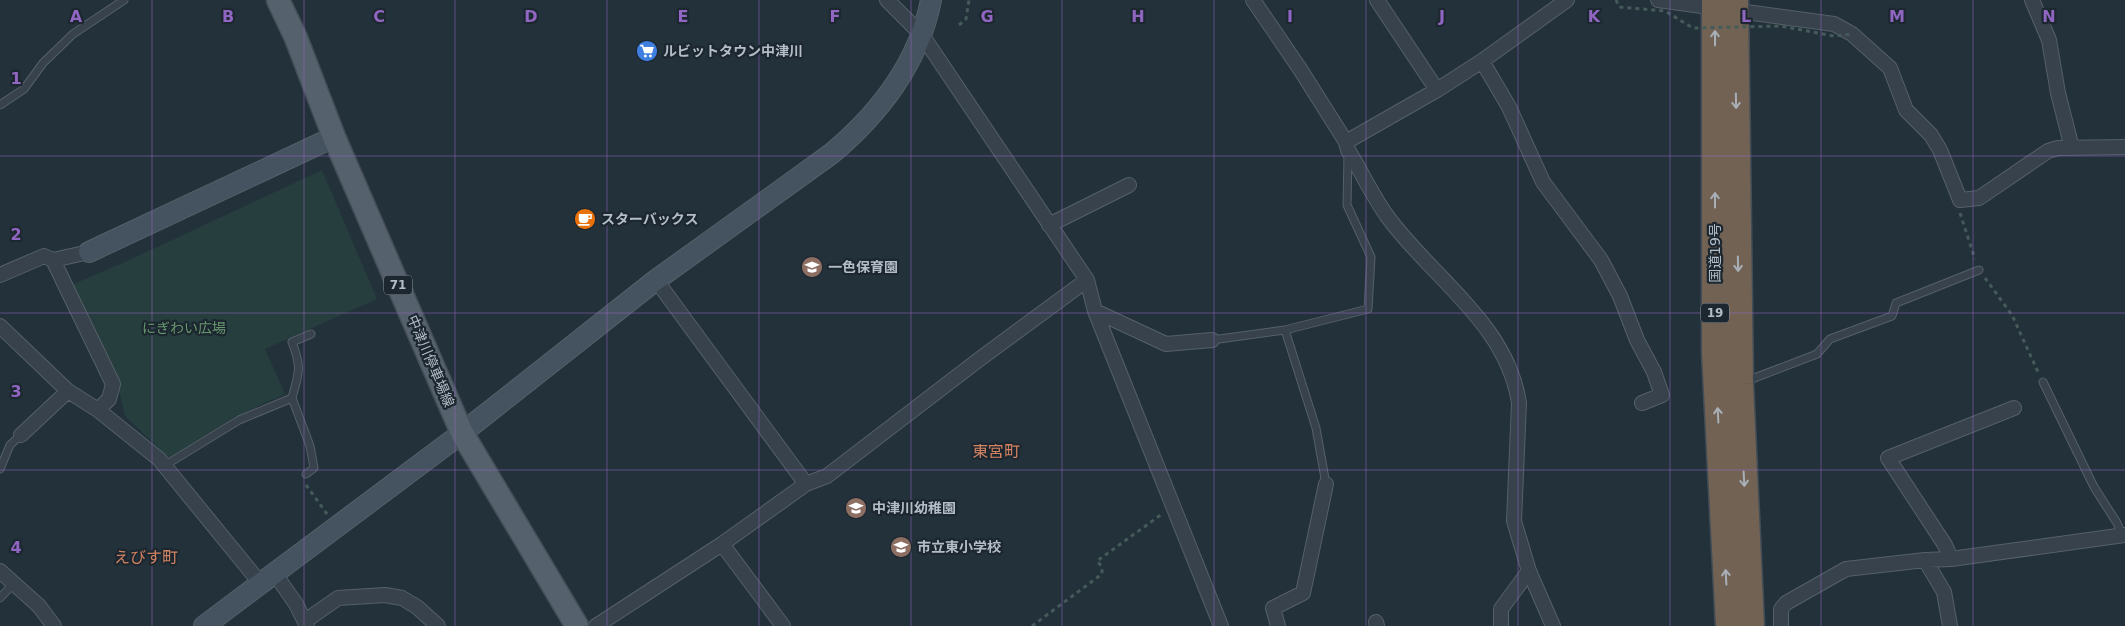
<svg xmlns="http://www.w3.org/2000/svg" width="2125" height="626" viewBox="0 0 2125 626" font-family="'DejaVu Sans','Noto Sans JP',sans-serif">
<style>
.green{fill:#263e3d}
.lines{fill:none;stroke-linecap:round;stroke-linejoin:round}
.lane-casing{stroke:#556069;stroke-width:9}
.street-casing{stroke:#556069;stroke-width:16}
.secondary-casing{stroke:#556069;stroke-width:22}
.primary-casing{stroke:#434e57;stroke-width:25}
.highway-casing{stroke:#424d56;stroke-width:29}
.path{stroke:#455b5a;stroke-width:3;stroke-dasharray:4 4;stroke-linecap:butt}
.lane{stroke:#37424c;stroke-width:7}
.street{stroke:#37424c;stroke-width:14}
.secondary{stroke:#45525f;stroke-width:20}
.primary{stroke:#55616c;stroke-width:22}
.highway{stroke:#726254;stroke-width:26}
.path-bridge{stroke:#455b5a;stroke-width:3;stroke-dasharray:4 4;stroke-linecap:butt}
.oneway{stroke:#a8afb6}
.grid{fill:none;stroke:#9166c2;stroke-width:1;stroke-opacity:0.55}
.labels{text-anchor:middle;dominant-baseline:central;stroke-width:4.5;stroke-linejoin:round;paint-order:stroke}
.shield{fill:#1c2730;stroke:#85909a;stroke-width:1}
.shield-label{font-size:12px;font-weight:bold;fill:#b2bdc7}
.poi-label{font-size:14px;font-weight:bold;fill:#b2bdc7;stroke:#1c2730;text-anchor:start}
.street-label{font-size:14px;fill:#b2bdc7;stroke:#1c2730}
.park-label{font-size:14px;fill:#69986e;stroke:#1c2730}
.quarter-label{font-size:16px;fill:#d38361;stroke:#1c2730}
.grid-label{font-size:16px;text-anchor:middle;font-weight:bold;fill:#9166c2;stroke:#1c2730;stroke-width:4.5;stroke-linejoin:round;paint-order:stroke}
</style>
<rect width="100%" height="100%" fill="#23313b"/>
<path class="green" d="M322 170 377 299 265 349 285 394 234 417 169 458 125 416 118 386 71 285 125 262Z"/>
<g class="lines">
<g class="lane-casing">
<path id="lane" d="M0 105 24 89 43 63 73 34 124 0
M1285 330 1316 428 1326 484
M1212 340 1285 330 1368 309 1371 257 1347 205 1348 155
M1744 382 1817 354 1830 339 1892 316 1896 303 1979 270
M2043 382 2094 487 2117 523 2122 535
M292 398 310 446 314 468 306 474
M164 466 239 420 292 398C299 372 302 368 292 342L311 334
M0 469 10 445 21 435
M0 598 14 583"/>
</g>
<g class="street-casing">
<path id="street" d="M887 0 922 35 1087 280 1095 311 1221 626
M1253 0 1300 69 1346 142 1348 150C1361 171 1372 195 1387 216 1431 277 1507 323 1519 403L1514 521 1529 571 1553 626
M1377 0 1437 90
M1658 0 1834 24 1852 34 1890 68 1906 110 1931 135 1940 150 1960 200 1979 198 2048 151 2058 148 2125 147
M2032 0 2049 40 2058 93 2072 148
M1482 61 1509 107 1543 182 1601 260 1620 296 1637 340 1654 372 1662 395 1642 403
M1346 142 1437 90 1482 61 1567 0
M1049 225 1129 185
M53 260 113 384 109 399 98 410
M0 275 44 256 53 260 89 252
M656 280 806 484
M1095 311 1166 344 1212 340
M0 326 68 391 98 410 159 459 261 584
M21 435 68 391
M722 544 783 626
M1951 559 1945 545 1888 458 2014 408
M1925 560 1944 592 1950 626
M0 571 39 606 54 626
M275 574 296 604 307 626
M305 621 338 598 385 595 402 598 417 607 438 626
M1376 622 1377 626
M596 626 722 544 806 484 827 476 981 358 1087 280
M1278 626 1273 608 1303 593 1326 484
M1501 626V609L1529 571
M1781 626V609L1786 603 1846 569 1925 560 1951 559 2125 535"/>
</g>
<g class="secondary-casing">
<path id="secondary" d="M89 252 334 137
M204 626 462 433 656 280 831 154C879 114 919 62 931 0"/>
</g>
<g class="primary-casing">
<path id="primary" d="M278 0 296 38 334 137 462 433 577 626"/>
</g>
<g class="highway-casing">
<path id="highway" d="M1715 0V352L1729 626
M1735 0 1740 384 1751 626"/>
</g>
<path class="path" d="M959 25 966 19 969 0
M1960 213 1975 259
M1985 278 2012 315 2038 372
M306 485 327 514
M1032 626 1102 574V567L1097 561 1162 514"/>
<use href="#lane" class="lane"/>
<use href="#street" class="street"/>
<use href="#secondary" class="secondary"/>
<use href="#primary" class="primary"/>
<use href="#highway" class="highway"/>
<path class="path-bridge" d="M1616 0 1619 7 1665 11 1693 28 1781 26 1834 36 1852 34"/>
</g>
<defs><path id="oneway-shaft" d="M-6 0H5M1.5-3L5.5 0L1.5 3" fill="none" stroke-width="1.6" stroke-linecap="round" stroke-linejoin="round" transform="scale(1.25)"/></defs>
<g class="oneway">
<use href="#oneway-shaft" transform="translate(1715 38) rotate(-90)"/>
<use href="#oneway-shaft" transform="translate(1736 101) rotate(89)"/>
<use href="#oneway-shaft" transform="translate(1715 200) rotate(-90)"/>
<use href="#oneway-shaft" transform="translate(1738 264) rotate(89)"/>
<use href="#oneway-shaft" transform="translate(1718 415) rotate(-93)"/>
<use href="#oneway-shaft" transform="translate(1744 479) rotate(87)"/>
<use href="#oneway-shaft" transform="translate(1726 577) rotate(-93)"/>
</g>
<path class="grid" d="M152 0V626M304 0V626M455 0V626M607 0V626M759 0V626M911 0V626M1062 0V626M1214 0V626M1366 0V626M1518 0V626M1670 0V626M1821 0V626M1973 0V626M0 156H2125M0 313H2125M0 470H2125"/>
<defs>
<g id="supermarket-disc" transform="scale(1.125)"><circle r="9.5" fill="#3f7fe0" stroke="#1c2730"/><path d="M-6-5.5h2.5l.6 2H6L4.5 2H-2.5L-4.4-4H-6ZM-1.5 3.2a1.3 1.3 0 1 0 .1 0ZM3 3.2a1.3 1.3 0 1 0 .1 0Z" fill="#fff"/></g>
<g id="cafe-disc" transform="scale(1.125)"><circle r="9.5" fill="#e8710a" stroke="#1c2730"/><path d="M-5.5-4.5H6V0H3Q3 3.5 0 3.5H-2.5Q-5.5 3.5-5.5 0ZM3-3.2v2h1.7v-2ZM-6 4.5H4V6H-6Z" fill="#fff"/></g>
<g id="school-disc" transform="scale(1.125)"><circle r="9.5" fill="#8d6e63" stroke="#1c2730"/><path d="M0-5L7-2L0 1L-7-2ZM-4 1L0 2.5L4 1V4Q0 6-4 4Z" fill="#fff"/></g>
</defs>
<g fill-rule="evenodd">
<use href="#supermarket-disc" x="647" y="51"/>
<use href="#cafe-disc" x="585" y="219"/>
<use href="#school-disc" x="812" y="267"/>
<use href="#school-disc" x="856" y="508"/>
<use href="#school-disc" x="901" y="547"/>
</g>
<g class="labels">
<g class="shield">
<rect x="384" y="275.5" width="28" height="19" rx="4"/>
<rect x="1701" y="303.5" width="28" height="19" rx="4"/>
</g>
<g class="shield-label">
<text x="398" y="285">71</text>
<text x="1715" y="313">19</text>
</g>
<g class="poi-label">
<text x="663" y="51">ルビットタウン中津川</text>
<text x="601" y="219">スターバックス</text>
<text x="828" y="267">一色保育園</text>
<text x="872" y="508">中津川幼稚園</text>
<text x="917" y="547">市立東小学校</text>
</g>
<g class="street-label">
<text transform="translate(1715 253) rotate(-90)">国道19号</text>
<text transform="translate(431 361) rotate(67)">中津川停車場線</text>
</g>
<g class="park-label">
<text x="184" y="328">にぎわい広場</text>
</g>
<g class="quarter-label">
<text x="996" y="451">東宮町</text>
<text x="146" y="557">えびす町</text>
</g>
</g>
<g class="grid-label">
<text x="76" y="22">A</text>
<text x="228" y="22">B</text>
<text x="379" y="22">C</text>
<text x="531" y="22">D</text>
<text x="683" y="22">E</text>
<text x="835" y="22">F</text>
<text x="987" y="22">G</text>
<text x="1138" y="22">H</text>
<text x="1290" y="22">I</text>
<text x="1442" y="22">J</text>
<text x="1594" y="22">K</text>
<text x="1746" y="22">L</text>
<text x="1897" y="22">M</text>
<text x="2049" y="22">N</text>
<text x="16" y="84">1</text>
<text x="16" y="240">2</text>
<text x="16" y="397">3</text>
<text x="16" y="553">4</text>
</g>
</svg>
